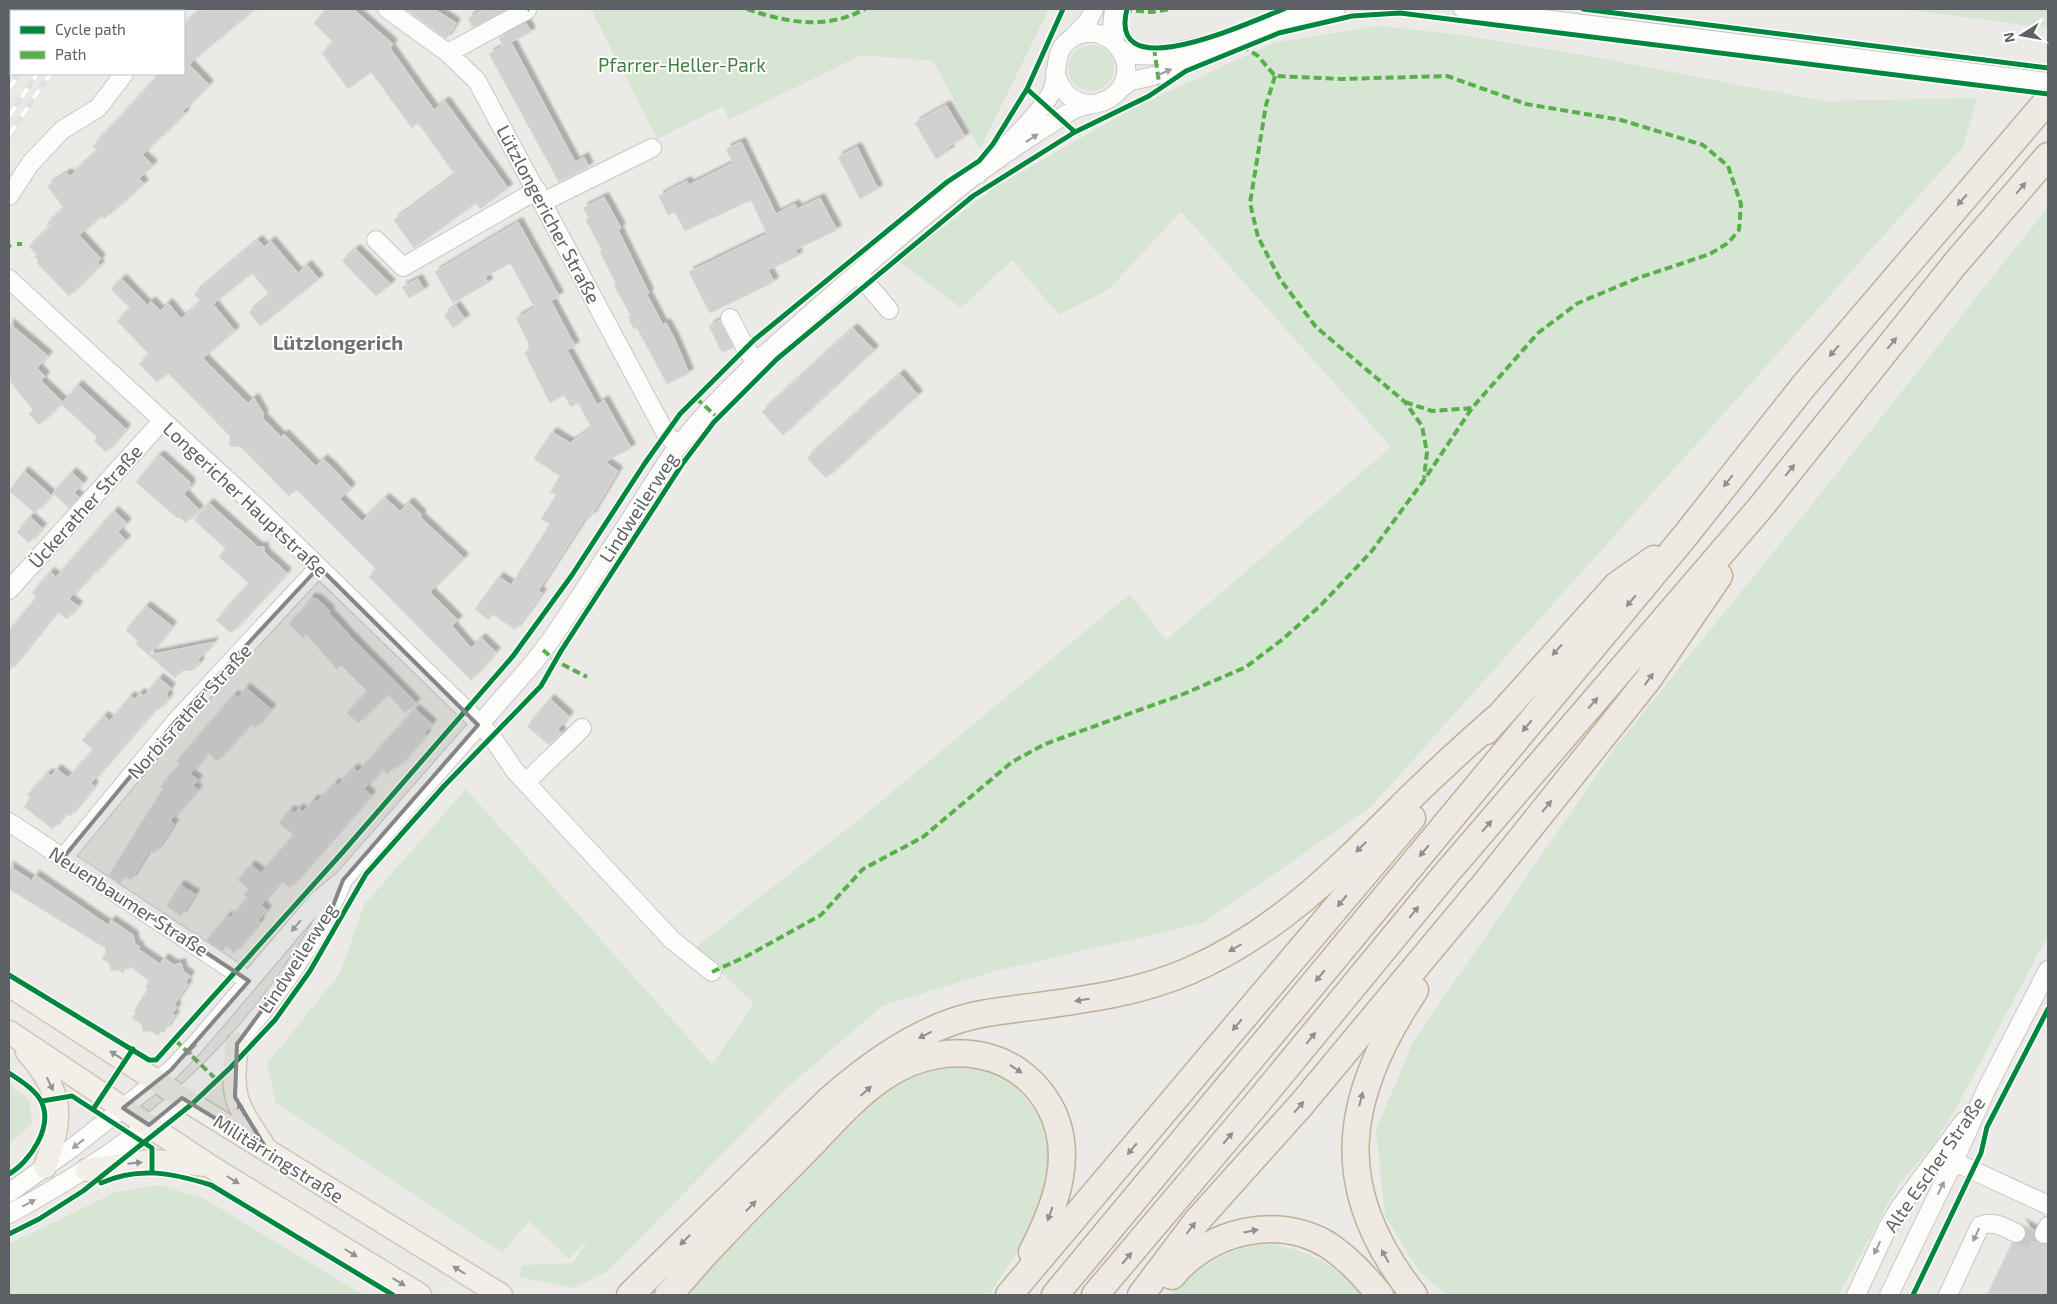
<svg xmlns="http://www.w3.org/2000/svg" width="2057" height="1304" viewBox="0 0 2057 1304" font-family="'Exo 2',sans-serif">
	<defs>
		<filter id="shadow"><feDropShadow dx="4.5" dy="-4.5" stdDeviation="1" flood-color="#0004"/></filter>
	</defs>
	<rect width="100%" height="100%" fill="#ebeae7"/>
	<!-- green -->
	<path fill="#d7e6d4" d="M591,9H1049L980,149L933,61L862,55L729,120L723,106L657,139Z
		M1902,9H2048V28Z
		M1380,26L1462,35L1584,55L1823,101L1977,98L1963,147L1371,807L1203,923L995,971L882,1006L787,1088L608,1271L574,1288L520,1277L521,1265L572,1263L590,1237L569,1259L529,1221L502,1253L276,1103L267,1064L340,973L364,905L466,789L712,1064L754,1004L696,947L861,818L1130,594L1166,640L1391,447L1181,212L1109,289L1059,315L1012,260L961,308L899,261L995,187L1137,106L1276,42Z
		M1068 68a23 23 0 1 1 46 0a23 23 0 1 1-46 0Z
		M2048,207V935L1956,1108L1932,1147L1898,1185L1839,1295H1446L1419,1271L1385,1216L1376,1130L1413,1042L1617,745L1822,492Z
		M939,1064L998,1070L1038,1104L1053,1147L1046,1197L1021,1247L989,1295H687L696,1280L816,1156L867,1108L886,1091L911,1075Z
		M9,1084L29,1100L32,1124L9,1144Z
		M160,1185L205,1199L363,1295H9V1244L116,1192Z
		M1257,1244C1300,1243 1336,1266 1365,1295H1170C1193,1268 1223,1252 1257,1244Z"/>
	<!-- building -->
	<path fill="#d2d1d0" stroke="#dad9d6" filter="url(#shadow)" d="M202,9H255L189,64L209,85L183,111L185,113L142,155L153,165L139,178L144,184L104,219L102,216L79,235L101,259L97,263L100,265L69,296L37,263L39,261L35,257L37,254L29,247L52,225H46L64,208L47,186L67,173L70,176L98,150L93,146L153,81L157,74H184V24Z
		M327,9H353L393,44L390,48L434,110L445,101L508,188L480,209L476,203L414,248L394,220L455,175L418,123L412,128L371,72L348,89L322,53L334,43L314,23Z
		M406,9H434L456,23L446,39Z
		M485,9H507L473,28L468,18Z
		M526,23L531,32L511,42L575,162L584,157L589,167L559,182L489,54L503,46L499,38Z
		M946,105L965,137L948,147L950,150L936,159L915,123Z
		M741,142L776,214L795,204L797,209L820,198L837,230L795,250L798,256L768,270L774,282L710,313L689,272L767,234L751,200L685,231L675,212L668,215L659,196L687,181L689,185L733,163L726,149Z
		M857,147L878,189L860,199L838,157Z
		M604,197L621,228L618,230L649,293L647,295L663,325L666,323L675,340L689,373L667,384L637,328L634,329L628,317L631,316L614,285L616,284L600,252L602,250L586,220L589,218L583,208Z
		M518,222L559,296L551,301L575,346L567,350L597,405L604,400L631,448L605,462L618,471L590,518L587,515L538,591L542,593L515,630L493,614L488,620L475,609L499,577L511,585L550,524L541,519L556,495L550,492L560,476L534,459L552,432L570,443L592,428L578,403L571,407L564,395L550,403L525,353L529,348L528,342L516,318L535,308L510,263L485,277L488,283L453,303L435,272Z
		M258,240L264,247L271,241L298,273L307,265L319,279L260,326L249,312L270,295L252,273L213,304L235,331L203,358L248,403L254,398L263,413V418L281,437L284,434L316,466L323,459L333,468L351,488L340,499L362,521L385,498L400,511L409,502L422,515L420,517L464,558L430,592L458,620L452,626L471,648L481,638L496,652L471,680L369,577L376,569L296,489L289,496L241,447L230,446V436L168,373L157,382L139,364L150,355L117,321L131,309L111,289L122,279L147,305L151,301L160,311L168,303L181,319L201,302L194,294Z
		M356,249L391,284L376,296L342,261Z
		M418,279L424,290L409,298L402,287Z
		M456,306L465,319L453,328L444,315Z
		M720,320L733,347L722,353L709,326Z
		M9,323L48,356L37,368L45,376L41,381L63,402L39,425L29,414L33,410L9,380Z
		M853,328L874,350L783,435L762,412Z
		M900,374L918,395L826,478L807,458Z
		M78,385L126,429L106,452L94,441L97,437L61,404Z
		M158,456H161L191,483L189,484L191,486L184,494L199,510L186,523L179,517L177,518L136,482Z
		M24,471L51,495L35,513L9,491Z
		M72,472L83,483L74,493L79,497L69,508L53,493Z
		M209,503L258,547H264V552L287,573L231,633L216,620L249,583L219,557L226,549L194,520Z
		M114,511L127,523L118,532L126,540L69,599L78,606L67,619L57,611L9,671V630L37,597L32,593L50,572L56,577Z
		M30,517L42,528L29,543L17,532Z
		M310,598L317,599L330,611L329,613L349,635L416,703L405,713L388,694L358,723L347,713L368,692L341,665L337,669L306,634L303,638L289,624L306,607Z
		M146,606L172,626L149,655L214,642L198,660L200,662L193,670L181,671L175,678L136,644L138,641L126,630Z
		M159,678L171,688L167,693L168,699L158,710L156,708L91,783L94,786L70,816L66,813L53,829L24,807L31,798L27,795L48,773L51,776L57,769L68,778L93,750L82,740L104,716L110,721L130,696L134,699L140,693L144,696Z
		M246,688L271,709L255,728L250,724L217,761L208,753L190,774L198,780L193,786L198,790L170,821L174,824L159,847L154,853L149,850L131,880L125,876L120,883L109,875L163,789L160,787L180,764L177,761L234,695L238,698Z
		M550,699L569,716L558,729L562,733L549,745L527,726Z
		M415,709L432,724L424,733L426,735L397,768L395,766L387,774L382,769L364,789L371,795L290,888L281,881L261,905L267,910L258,921L260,922L234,953L226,945L223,951L207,940L227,916L230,918L248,898L244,895L249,889L238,880L245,872L251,865L261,873L294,835L279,823L290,810L294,813L299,808L303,812L314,799L317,802L335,783L338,785L354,768L358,772Z
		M9,866L32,881L35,875L108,925L111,920L133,935L135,944L140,947L138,949L160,964L164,958L174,965L181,963L183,971L190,976L185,983L188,984L174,1005L177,1007L172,1014L175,1015L165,1030L163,1028L158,1036L151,1031L143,1032L142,1025L132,1018L136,1012L134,1011L148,989L145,987L149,981L128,965L123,973L118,970L111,971L109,963L102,959L106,952L105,948L9,889Z
		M180,885L195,894L181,916L167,906Z
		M2021,1223L2034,1230L2033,1235L2039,1243H2048V1295H1987L2012,1243L2021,1242L2026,1237L2025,1228Z"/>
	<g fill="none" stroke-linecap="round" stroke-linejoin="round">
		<!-- minor-tunnel -->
		<path stroke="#c8c8c6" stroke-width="18" stroke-dasharray="18 9" stroke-linecap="butt" d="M2016,1233L2040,1244L2044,1234"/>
		<!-- minor casing -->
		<g stroke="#c6c6c6" stroke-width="20">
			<path id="minor" d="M387,9L448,53L477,81L666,434L678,446
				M1114,9L1112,26L1115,42
				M1463,9L2048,82
				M164,11L165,9
				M1072,38L1088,21L1094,9
				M1121,50C1147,63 1180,50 1207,45
				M448,53L527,10
				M1055,72C1061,91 1071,104 1092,104
				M1120,89L1131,81L1158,75L1237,39L1304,13L1336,9
				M9,196L30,164L62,130L98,108L124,74
				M543,202L652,148
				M376,240L403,267L537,190
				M858,273L889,310
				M9,279L261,511L467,711L492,737L515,771L672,940L712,972
				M730,318L746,349L756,361
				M9,590L162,421
				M526,783C544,763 564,747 582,728
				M9,822L249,981
				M63,858L176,721L319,567
				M1944,1157L2048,1205
				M9,1193L72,1148L171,1070L195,1045L318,900L343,880L535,661L553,637C582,594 610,550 639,506C652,486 665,463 680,444C724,388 777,343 830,297C877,256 924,215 974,176C1004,154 1040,130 1073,110C1085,103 1101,106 1113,96C1147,69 1109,16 1072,38C1051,51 1060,72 1052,91C1043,112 995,156 977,175
				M9,1214C122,1153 212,1085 287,979C309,947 329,916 343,880
				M2044,1234L2048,1226
				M1856,1295L1887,1229L1900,1207L1964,1121
				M1889,1295L1954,1161L1987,1088L2048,970
				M1948,1295L1980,1226C1993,1220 2004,1227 2016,1233"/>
		</g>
		<!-- major casing -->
		<g stroke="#d1c7b7" stroke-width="25">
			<path id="major" d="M9,985L192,1104L501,1295
				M9,1032L208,1165L420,1295
				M237,1044C231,1096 234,1101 262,1143
				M27,1052C64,1093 63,1117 45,1167
				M87,1170L152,1161L208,1165"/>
		</g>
		<!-- highway casing -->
		<g stroke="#bfb098" stroke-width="29">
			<path id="highway" d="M1486,731L1617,585L1654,559
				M1172,1276C1208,1231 1277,1214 1328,1245C1349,1259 1364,1276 1380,1295
				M630,1295L828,1101C864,1069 906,1038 952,1022C979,1012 1009,1010 1038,1006C1089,999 1141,992 1189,971C1278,933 1343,865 1410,798C1439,770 1468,743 1498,717
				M668,1295C686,1277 701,1257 719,1239C748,1208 779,1178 809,1147C834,1121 859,1092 890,1073C944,1040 1016,1047 1049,1105C1076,1153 1056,1206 1032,1252
				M1009,1295L1412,818
				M1055,1295L1685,536L1802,388L2048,100
				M1095,1295L1258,1102L1444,876L1760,508L1955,264L2048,156
				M1141,1295L1196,1222L1301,1105L1484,885L1647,681L1719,576
				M1414,1295C1329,1188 1343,1099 1415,990"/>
		</g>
		<!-- minor -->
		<use href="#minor" stroke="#fcfcfb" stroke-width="18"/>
		<!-- major -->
		<use href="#major" stroke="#f2efe9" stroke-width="22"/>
		<!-- highway -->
		<use href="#highway" stroke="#eee9e2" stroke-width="26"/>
		<!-- rail casing -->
		<g stroke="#e2e2e2" stroke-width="5.5">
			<path id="rail" d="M23,11L25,9
				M44,11L46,9
				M63,11L65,9
				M80,11L82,9
				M93,11L95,9
				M9,29L11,26
				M9,56L11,53
				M9,89L19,74
				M9,116L37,74
				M9,135L50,74"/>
		</g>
		<!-- rail -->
		<use href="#rail" stroke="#fff" stroke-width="4" stroke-dasharray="11" stroke-linecap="butt"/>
		<!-- quiet -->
		<path stroke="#58b04a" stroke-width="4" stroke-dasharray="8 4" stroke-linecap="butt" d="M747,9C788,23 826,30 865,9
			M527,10L528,9
			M1124,10L1152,12L1171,9
			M1154,48L1160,89
			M1275,76L1266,105L1250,203L1258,237L1280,279L1316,327L1405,402L1422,426L1427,452L1424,478
			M17,244H22
			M9,246L11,245
			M696,398L718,418
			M1405,402L1432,411L1472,408
			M543,650L556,661L587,677
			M712,972L747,956L821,915L863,869L923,837L1012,762L1045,744L1181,695L1246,667L1283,639L1321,605L1371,552L1424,480L1472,408L1538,333L1578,303L1638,278L1710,254L1728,243L1739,230L1741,204L1728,166L1703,145L1621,120L1526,104L1447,76L1342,79L1275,76L1258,56L1246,48
			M175,1040L217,1080"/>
		<!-- cycleway casing -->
		<g stroke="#fff" stroke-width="8">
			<path id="cycleway" d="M1127,9C1106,91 1254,20 1284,9
				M1583,9L2048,68
				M1027,89L1075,132
				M9,975L149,1060H156L341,854L513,656L572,575L645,463L680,414L754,340L947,182L979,161L993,144L1027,89L1063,9
				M9,1073C19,1080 35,1089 41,1101C54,1126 30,1162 9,1174
				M42,1101L72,1096L152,1148V1171
				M94,1108L133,1049
				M101,1183C139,1166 172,1173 211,1185L393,1295
				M9,1234L39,1219L83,1191L192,1104L230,1068L275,1020L310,971L366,874L444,786L541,686L561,651L683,463L714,422L777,359L973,196L1075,132L1149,96L1186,71L1279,33L1352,16L1400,13L2048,94
				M1913,1295L1981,1153L1987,1127L2048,1009"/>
		</g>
		<!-- cycleway -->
		<use href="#cycleway" stroke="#00873e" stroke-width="5"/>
	</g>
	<!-- one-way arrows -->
	<defs><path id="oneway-solid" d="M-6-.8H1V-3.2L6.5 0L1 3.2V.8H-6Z" transform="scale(1.25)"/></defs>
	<g fill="#9d9ea0">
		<use href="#oneway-solid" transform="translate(1165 72) rotate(-24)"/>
		<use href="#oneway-solid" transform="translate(1032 138) rotate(-34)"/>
		<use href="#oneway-solid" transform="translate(296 926) rotate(130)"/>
		<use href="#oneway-solid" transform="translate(191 1050) rotate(134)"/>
		<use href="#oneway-solid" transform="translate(78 1144) rotate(142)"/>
		<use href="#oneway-solid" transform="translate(1941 1188) rotate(-64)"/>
		<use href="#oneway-solid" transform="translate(29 1203) rotate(-28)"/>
		<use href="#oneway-solid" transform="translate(1976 1235) rotate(115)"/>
		<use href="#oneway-solid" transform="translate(1877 1248) rotate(116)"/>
	</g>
	<g fill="#909090">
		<use href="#oneway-solid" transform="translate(2021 188) rotate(-49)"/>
		<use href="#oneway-solid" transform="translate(1962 200) rotate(131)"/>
		<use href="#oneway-solid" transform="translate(1892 343) rotate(-51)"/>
		<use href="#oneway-solid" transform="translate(1834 351) rotate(131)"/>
		<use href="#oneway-solid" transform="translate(1790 470) rotate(-51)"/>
		<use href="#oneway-solid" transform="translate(1728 481) rotate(128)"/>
		<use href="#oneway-solid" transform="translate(1631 601) rotate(130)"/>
		<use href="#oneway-solid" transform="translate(1557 650) rotate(132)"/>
		<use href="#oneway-solid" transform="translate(1649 679) rotate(-54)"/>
		<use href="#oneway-solid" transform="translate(1593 703) rotate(-49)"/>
		<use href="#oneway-solid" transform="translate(1527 726) rotate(130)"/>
		<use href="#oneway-solid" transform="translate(1547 806) rotate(-51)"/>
		<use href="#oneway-solid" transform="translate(1487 826) rotate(-49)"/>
		<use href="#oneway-solid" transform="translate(1361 847) rotate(135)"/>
		<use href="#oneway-solid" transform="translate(1424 851) rotate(130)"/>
		<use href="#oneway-solid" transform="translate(1342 901) rotate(130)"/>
		<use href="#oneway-solid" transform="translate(1414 912) rotate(-51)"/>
		<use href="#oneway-solid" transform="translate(1235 948) rotate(150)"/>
		<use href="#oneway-solid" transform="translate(1320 976) rotate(130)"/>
		<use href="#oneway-solid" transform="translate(1082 1000) rotate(171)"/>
		<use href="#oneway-solid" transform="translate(1237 1025) rotate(130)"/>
		<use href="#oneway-solid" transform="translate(925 1035) rotate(153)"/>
		<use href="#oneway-solid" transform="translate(1311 1038) rotate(-51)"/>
		<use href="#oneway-solid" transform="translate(1016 1069) rotate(34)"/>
		<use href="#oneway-solid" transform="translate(866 1091) rotate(-42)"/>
		<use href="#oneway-solid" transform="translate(1361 1099) rotate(-76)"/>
		<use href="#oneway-solid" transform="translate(1299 1107) rotate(-49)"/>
		<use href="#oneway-solid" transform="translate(1228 1138) rotate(-50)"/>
		<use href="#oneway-solid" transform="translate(1132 1149) rotate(130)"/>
		<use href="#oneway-solid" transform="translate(751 1206) rotate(-46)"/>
		<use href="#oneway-solid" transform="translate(1050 1214) rotate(110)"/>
		<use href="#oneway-solid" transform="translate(1191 1228) rotate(-53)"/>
		<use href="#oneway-solid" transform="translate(1251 1231) rotate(-12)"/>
		<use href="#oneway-solid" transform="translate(685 1240) rotate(135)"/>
		<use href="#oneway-solid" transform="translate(1385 1256) rotate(-119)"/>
		<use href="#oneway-solid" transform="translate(1127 1258) rotate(-50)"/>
	</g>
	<g fill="#919293">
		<use href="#oneway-solid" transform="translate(116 1055) rotate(-147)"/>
		<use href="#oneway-solid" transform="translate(50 1084) rotate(64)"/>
		<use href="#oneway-solid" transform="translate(241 1109) rotate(-116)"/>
		<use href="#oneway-solid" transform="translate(135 1163) rotate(-6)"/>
		<use href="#oneway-solid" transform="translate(233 1180) rotate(32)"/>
		<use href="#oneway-solid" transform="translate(351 1253) rotate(32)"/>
		<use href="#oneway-solid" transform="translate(459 1270) rotate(-148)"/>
		<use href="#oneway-solid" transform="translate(399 1282) rotate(31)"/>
	</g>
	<!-- marked area -->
	<path fill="#858689" fill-opacity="0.2" stroke="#858689" stroke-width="4" stroke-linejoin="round" d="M319,567L478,725L343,880L331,911L305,952L237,1044L235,1097L267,1150L182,1098L149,1125L123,1108L171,1070L249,981L63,858L176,721Z"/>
	<g text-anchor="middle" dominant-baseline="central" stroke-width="4" stroke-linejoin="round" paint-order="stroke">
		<!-- park labels -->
		<g font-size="19" fill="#40813e" stroke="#fff">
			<text x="682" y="64">Pfarrer-Heller-Park</text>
		</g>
		<!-- street labels -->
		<g font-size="19" fill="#5d6064" stroke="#fff">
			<text transform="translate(549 214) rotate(62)">Lützlongericher Straße</text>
			<text transform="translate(246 499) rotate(43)">Longericher Hauptstraße</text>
			<text transform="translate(85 506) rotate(-48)">Ückerather Straße</text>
			<text transform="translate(638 507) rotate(-57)">Lindweilerweg</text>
			<text transform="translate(189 711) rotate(-48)">Norbisrather Straße</text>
			<text transform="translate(129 901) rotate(33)">Neuenbaumer Straße</text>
			<text transform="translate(297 958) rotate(-57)">Lindweilerweg</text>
			<text transform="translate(279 1158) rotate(32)">Militärringstraße</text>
			<text transform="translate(1934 1164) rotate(-55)">Alte Escher Straße</text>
		</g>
		<!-- neighbourhood labels -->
		<g font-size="20" font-weight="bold" fill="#6e7275" stroke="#fff">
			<text x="338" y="342">Lützlongerich</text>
		</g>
	</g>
	<!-- border -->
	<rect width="2057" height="1304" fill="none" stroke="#5d6064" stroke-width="20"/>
	<!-- legend -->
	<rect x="10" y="10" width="175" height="65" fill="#ffffff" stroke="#bebfc1"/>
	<rect x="20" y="26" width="25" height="8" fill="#00873e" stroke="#bebfc1"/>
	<text x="55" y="35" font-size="15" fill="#5d6064">Cycle path</text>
	<rect x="20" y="51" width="25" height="8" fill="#58b04a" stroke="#bebfc1"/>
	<text x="55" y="60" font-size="15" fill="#5d6064">Path</text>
	<!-- north arrow -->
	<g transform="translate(2022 35) rotate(259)" stroke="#ffffff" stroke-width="4" paint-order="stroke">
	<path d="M0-4L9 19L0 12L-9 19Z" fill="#5d6064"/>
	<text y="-8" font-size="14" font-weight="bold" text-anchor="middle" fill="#5d6064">N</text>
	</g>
</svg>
